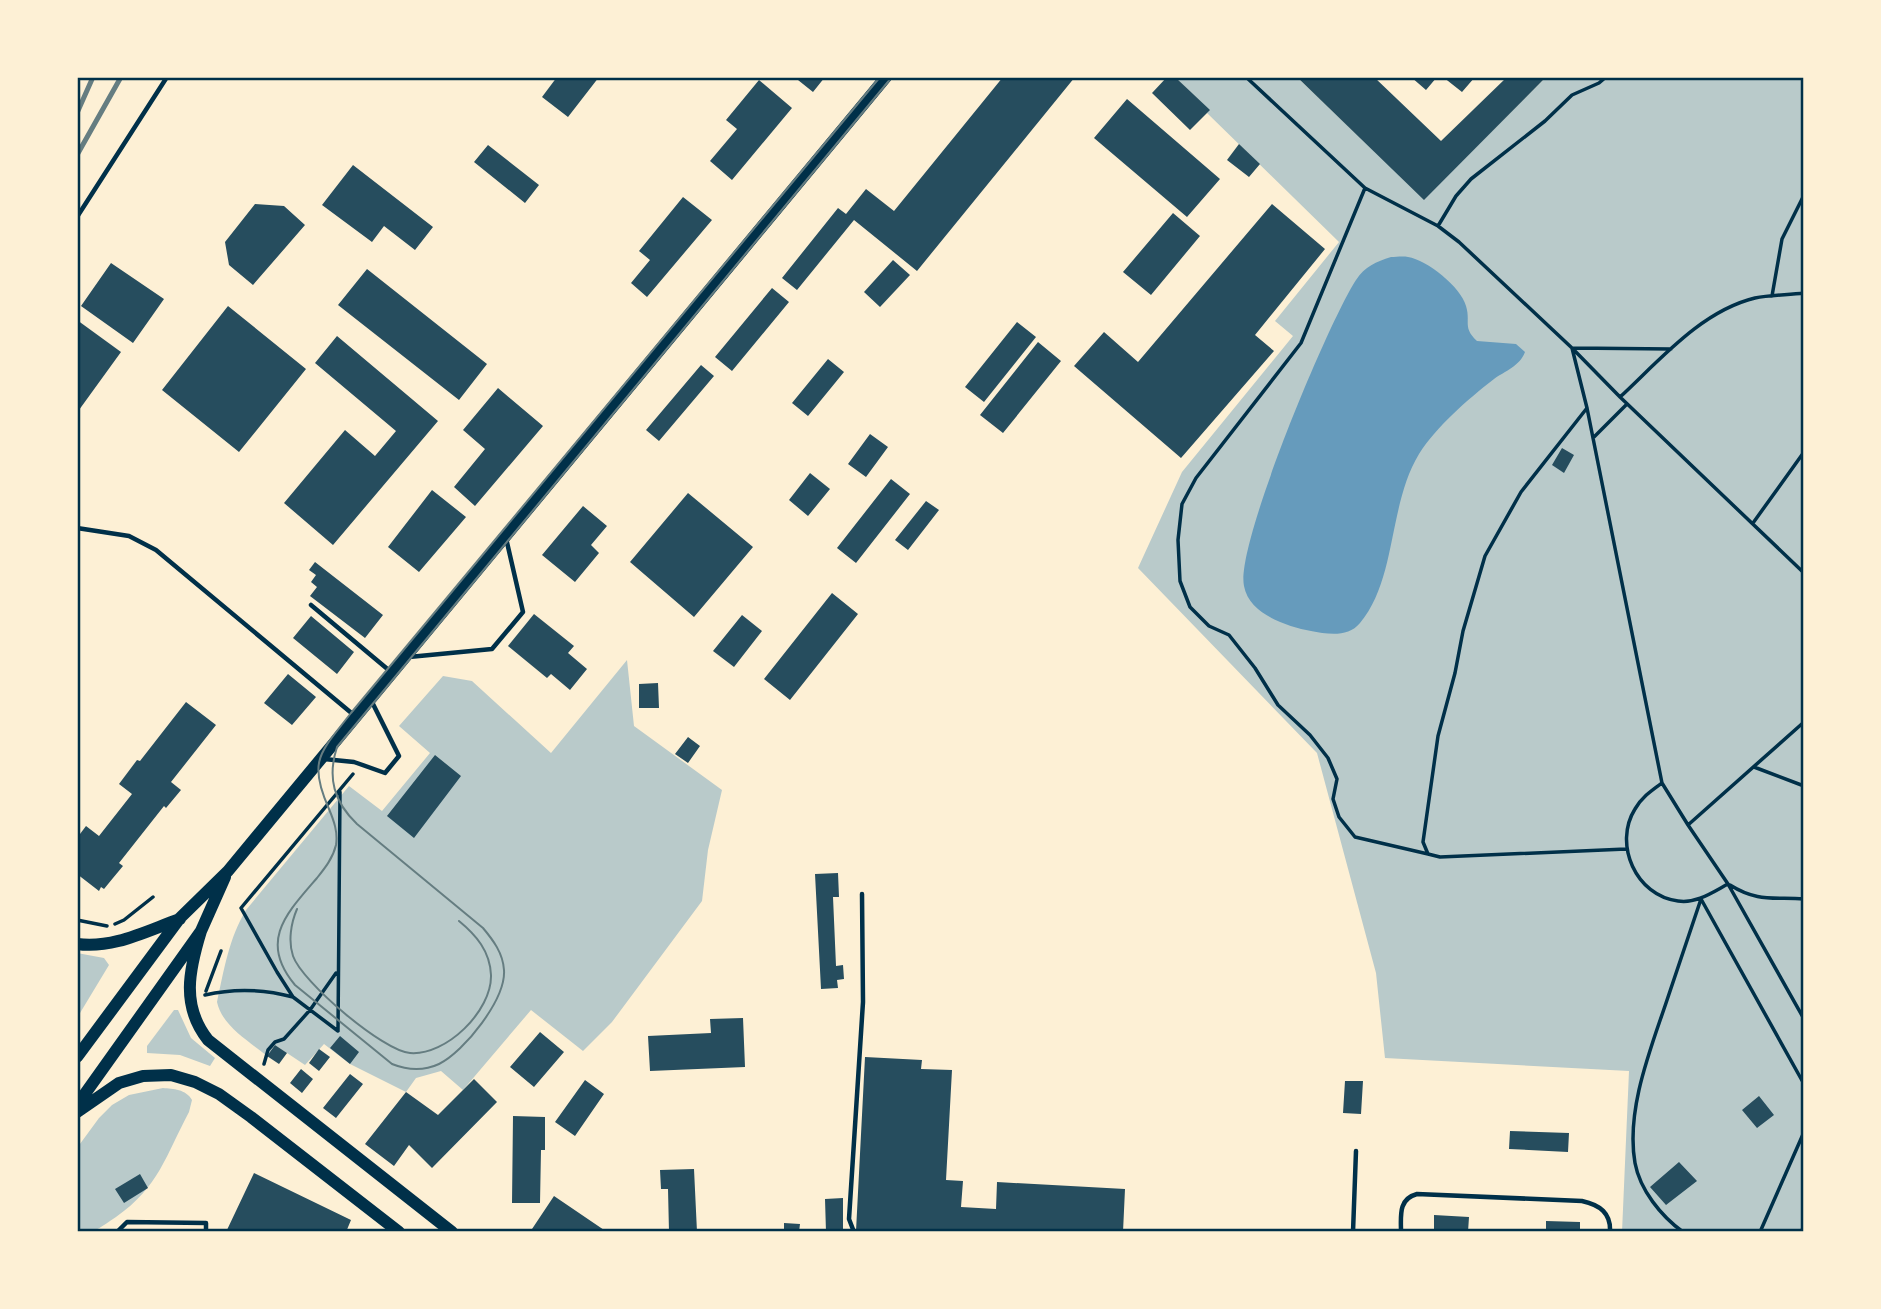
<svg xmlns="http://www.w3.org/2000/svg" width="1881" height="1309" viewBox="0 0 1881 1309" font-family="'Times New Roman',serif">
	<rect width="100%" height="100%" fill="#fdf0d5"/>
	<!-- green -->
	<path fill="#b9caca" d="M1175,77H1297L1424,199L1546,77L1554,80L1557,77H1804V1232H1622L1629,1071L1385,1058L1376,973L1317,753L1138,568L1182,472L1293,336L1275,321L1339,242L1207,113L1209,110Z
		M627,660L634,726L722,790L708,850L702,901L612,1022L583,1051L531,1010L463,1090L441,1071L416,1078L406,1092L350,1064L324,1044L305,1065L275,1045L267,1056C249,1041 222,1026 217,1002C224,970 229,938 246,910L349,786L382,811L430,753L399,726L443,676L472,681L551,753Z
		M77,953L104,958L109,965L77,1018Z
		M174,1010H178L191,1038L215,1058L210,1066L180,1055L147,1053V1046Z
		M163,1088C173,1089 186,1089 192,1100L189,1112C166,1155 159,1187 116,1217C99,1228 98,1232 77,1232V1148L99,1118L112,1105L129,1095Z"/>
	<!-- water -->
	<path fill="#669bbc" d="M1391,257C1396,257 1403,256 1408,257C1427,260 1461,287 1466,306C1471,322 1462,327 1477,341L1516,344L1525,352C1520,366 1505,371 1494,379C1467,400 1437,426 1419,454C1388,505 1397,579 1360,623C1348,638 1327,634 1311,631C1286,626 1249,614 1244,586C1235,545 1329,321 1356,280C1365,266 1376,262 1391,257Z"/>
	<!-- building -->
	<path fill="#264d5e" d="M557,77H599L568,117L542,97Z
		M801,77H825L813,92L798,80Z
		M1003,77H1075L917,271L854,220L797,290L782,278L838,208L846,214L866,189L894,211Z
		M1167,77H1175L1210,110L1190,130L1152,93Z
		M1297,77H1374L1441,141L1507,77H1540L1543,80L1424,200Z
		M1411,77H1437L1426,90Z
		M1443,77H1475L1462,92Z
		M759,80L792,108L732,180L710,161L737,129L726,120Z
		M1127,99L1220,179L1187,217L1094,138Z
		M1239,144L1260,164L1249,177L1227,160Z
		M488,145L539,185L525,203L474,162Z
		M353,165L433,227L415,250L384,226L372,242L322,205Z
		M683,197L712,220L647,297L631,283L650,260L639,251Z
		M255,204L284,206L305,225L253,285L229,265L225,242Z
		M1272,204L1325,249L1255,335L1274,351L1181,458L1074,366L1104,332L1138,362Z
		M1173,213L1200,236L1151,295L1123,272Z
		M893,260L910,275L880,307L864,292Z
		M111,263L164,299L133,343L81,306Z
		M367,269L487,364L459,400L338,305Z
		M772,288L789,302L732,371L715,357Z
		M228,306L306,369L239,452L162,390Z
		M77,320L121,352L79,410L77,409Z
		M1017,322L1036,337L984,402L965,387Z
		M337,336L438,421L333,545L284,503L345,430L375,456L396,431L315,363Z
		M1038,342L1061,361L1003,433L980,415Z
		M828,359L844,372L808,416L792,403Z
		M701,365L714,376L659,441L646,430Z
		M498,388L543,426L475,506L454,487L485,449L463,430Z
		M870,434L888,447L866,477L848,464Z
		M1562,448L1574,455L1564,473L1552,465Z
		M810,473L830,489L808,516L789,500Z
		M891,479L910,494L856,563L837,548Z
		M432,490L466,517L419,572L388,547Z
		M688,493L753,547L694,617L630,562Z
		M926,501L939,510L908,550L895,540Z
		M583,506L607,526L591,545L599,553L575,582L542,555Z
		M315,562L383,615L365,638L310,596L317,587L311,582L316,575L309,570Z
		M832,593L858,614L790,700L764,679Z
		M534,614L574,646L568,653L587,669L570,690L551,674L547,678L508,646Z
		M742,615L762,631L734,667L713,651Z
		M311,616L354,652L337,674L293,638Z
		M288,674L316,697L292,725L264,703Z
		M658,683L659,708H639V684Z
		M186,702L216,725L171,782L181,790L166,808L164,806L119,863L123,866L113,878L104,889L101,887L99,891L77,874V834H80L86,826L99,836L132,794L119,784L137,760L140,761Z
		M688,737L700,746L688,763L675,754Z
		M435,755L461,776L414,838L387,816Z
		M838,873L839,897H833L836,966L843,965L844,979L837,980L838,988L821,989L815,874Z
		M743,1018L745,1067L650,1071L648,1036L711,1033L710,1019Z
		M540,1032L564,1052L534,1087L510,1067Z
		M340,1036L359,1052L350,1064L330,1048Z
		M275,1045L287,1053L279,1064L267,1056Z
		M319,1049L330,1057L319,1071L309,1063Z
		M865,1057L922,1060L921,1069L952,1070L946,1180L963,1181L961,1207L996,1209L997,1182L1125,1189L1123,1232L856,1231Z
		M301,1069L313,1079L302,1093L290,1083Z
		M350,1074L363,1084L336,1118L323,1108Z
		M474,1079L497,1102L432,1168L409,1145L394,1166L365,1144L406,1092L438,1115Z
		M585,1080L604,1094L575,1136L555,1122Z
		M1345,1081H1363L1361,1114L1343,1113Z
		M1759,1096L1774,1115L1757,1128L1742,1110Z
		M513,1116L545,1117V1150H541L540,1203H512Z
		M1510,1131L1569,1133L1568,1152L1509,1149Z
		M1679,1162L1697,1181L1666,1205L1650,1187Z
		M694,1169L697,1232H669L668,1189H661L660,1170Z
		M254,1173L351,1220L346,1232H226Z
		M140,1174L148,1188L124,1203L115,1189Z
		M554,1196L607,1232H537L532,1229Z
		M843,1198V1232H826L825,1199Z
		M1434,1215L1469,1217L1468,1232H1434Z
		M1546,1221L1580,1222V1232H1546Z
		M784,1223L800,1224L799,1232H784Z"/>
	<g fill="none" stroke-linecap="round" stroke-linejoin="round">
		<!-- path -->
		<path stroke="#003049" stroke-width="3.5" d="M1246,77L1365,188L1438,226L1459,242L1572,348L1620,397L1804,573
			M1365,188L1301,343L1196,478L1182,504L1178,540L1180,581L1190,607L1209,626L1229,635L1255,668L1278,705L1310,735L1328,758L1337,779L1333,799L1339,817L1355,837L1428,854
			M1438,226L1456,196L1471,179L1545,121L1572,95L1599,83L1606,77
			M1772,296L1782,239L1804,195
			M1671,349L1572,348L1587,408L1662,783L1688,825L1728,884L1804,1019
			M1620,397C1659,361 1701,311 1755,298C1771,295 1788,295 1804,293
			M1587,408L1521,492L1485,556L1463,631L1455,673L1438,736L1423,842L1428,854L1440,857L1626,849
			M1593,438L1627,404
			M1753,523L1804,452
			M1754,767L1804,786
			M1662,783C1651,791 1642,797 1635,809C1613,844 1636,896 1678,901C1696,904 1713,892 1728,884
			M1688,825L1804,722
			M1730,885C1757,902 1773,897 1804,899
			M1701,899L1804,1084
			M77,920L107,926
			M115,924L124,920L153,897
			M206,991L221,951
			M205,995C235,988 263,989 293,997
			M338,1031L293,997L277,972L241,908L353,774
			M338,1031L340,792
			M264,1064L268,1050L275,1042L284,1039L310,1010L336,973
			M1683,1232C1661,1216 1640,1190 1635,1163C1626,1112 1649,1053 1665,1006C1677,970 1689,935 1701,899
			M1760,1232L1804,1132
			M1798,1232L1804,1229"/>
		<!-- service -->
		<path stroke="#003049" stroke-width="4.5" d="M77,217L167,77
			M77,528L129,536L156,550L355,716
			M311,605L391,672
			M409,657L492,649L523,612L506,538
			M324,759L354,762L385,773L399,756L372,702
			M117,1232L127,1222L206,1223V1232
			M854,1232L849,1219L863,1002L862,894
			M1353,1232L1356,1151
			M1401,1232C1401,1216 1398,1199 1417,1194L1582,1201C1600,1205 1611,1213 1610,1232"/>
		<!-- primary -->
		<path stroke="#003049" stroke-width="12" d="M201,931C189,970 181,1006 208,1040L452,1232
			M77,944C113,949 146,931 180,919
			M77,1057L180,918L228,871L886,77
			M77,1105L201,931L225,877
			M77,1112L119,1083L143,1076L171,1075L195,1082L219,1094L251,1117L399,1232"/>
		<!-- tram -->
		<path stroke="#657d81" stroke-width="2" d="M880,77L351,713C321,752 307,760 329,809C334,821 338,832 336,845C333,858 325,868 317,878C287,913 258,941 295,985L392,1064C407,1070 424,1071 439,1064C464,1052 506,999 504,970C503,953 493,940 483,928L357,824C334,802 327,778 337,747L892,77
			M297,909C291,923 288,941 293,956C302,982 383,1051 410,1053C446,1056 492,1011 491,975C490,951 476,935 459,921"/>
		<!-- rail -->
		<path stroke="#657d81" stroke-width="5" d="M77,113L93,77
			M77,155L121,77"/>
	</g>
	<!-- border -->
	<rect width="1881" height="1309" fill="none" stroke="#fdf0d5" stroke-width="158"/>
	<rect x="79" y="79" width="1723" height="1151" fill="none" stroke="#003049" stroke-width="2.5"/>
</svg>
